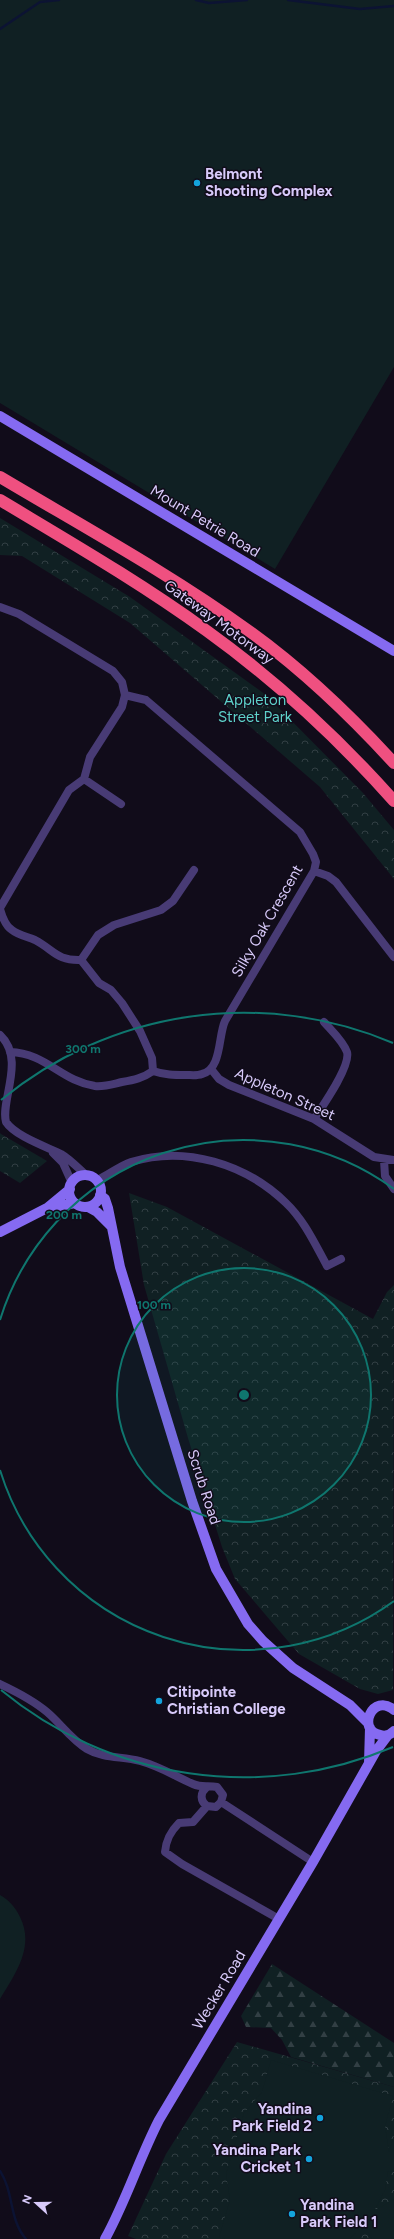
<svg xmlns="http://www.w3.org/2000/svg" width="394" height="2239" viewBox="0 0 394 2239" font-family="Figtree,sans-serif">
	<defs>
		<pattern id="forest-firs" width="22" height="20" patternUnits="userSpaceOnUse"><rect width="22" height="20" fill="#102023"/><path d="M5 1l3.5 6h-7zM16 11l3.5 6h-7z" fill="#323f44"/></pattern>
		<pattern id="park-crowns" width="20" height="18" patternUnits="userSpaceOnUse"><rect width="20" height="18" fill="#102023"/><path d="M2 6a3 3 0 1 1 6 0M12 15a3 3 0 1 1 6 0" fill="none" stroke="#323f44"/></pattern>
	</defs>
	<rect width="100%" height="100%" fill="#110c1a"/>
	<!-- forest -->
	<path fill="url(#forest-firs)" d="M272,1964L394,2043V2087L291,2057L282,2040L271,2028L246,2027L241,2016Z"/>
	<!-- park -->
	<path fill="url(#park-crowns)" d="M0,518L130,597L266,695L363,793L394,830V879L320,787L130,623L22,556L0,555Z
		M0,1133L1,1134L47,1161L20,1183L0,1171Z
		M129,1193L167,1207L373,1319L387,1292L394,1285L393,1690L378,1694L360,1689L299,1654L235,1579L222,1547L188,1438L144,1285Z
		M237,2042L394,2087V2239H136L128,2236L166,2154Z"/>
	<!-- garden -->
	<path fill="#102023" d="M0,0H394V367L275,569L0,403Z
		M0,1895C9,1900 16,1908 20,1917C35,1947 15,1974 0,1999Z
		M271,2060L393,2096L385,2126L389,2152L394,2135V2172L388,2171L385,2190L374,2211L394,2199V2239H372L363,2224L350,2239H225L219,2237L230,2200L226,2174L244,2113L262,2092Z"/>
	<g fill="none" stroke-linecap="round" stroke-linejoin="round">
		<!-- stream -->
		<path stroke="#0c1333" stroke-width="2.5" d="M196,0L209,3L247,0
			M288,0L360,9L394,6
			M0,29L40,2L59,0
			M0,2171C14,2192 9,2220 26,2239"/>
		<!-- street -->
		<path stroke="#483b75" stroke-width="8" d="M0,607L19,614L113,671L122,682L125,695L146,700L300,832L313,854L316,862L314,871L225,1021C218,1036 222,1069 202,1074C197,1076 191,1075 186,1075C174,1075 165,1075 153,1071C143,1078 134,1080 122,1082C113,1084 104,1087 95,1086C61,1081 46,1053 10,1052
			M84,779L121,804
			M314,871L328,876L336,882L394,957
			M0,908L69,790L84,779L90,757L122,707L125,695
			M0,909C2,916 5,926 12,930C18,935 28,937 35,940C54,950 57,961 81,960L99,983L111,990L122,1003L140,1031L152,1058L153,1071
			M81,960L98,935L114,925L161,910L173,901L194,870
			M0,1035C26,1059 0,1101 6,1122C15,1136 47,1147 61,1154C71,1160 79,1169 87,1176
			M211,1069L219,1079L229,1085L314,1119L374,1157L394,1160
			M314,1119C322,1107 351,1066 347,1052C343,1041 332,1031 324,1022
			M53,1153L63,1163L72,1183
			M384,1160L385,1176L394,1189
			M97,1180C109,1175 119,1166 131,1162C185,1145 246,1164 286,1203C304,1220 315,1244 327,1266L341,1259
			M0,1684C17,1692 33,1700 47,1712C61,1724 71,1739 87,1749C104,1759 122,1756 140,1761C159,1766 175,1776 193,1784C202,1788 208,1785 217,1787L223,1795L221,1802L216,1807L207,1806C200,1801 200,1793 206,1788
			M221,1802L313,1862
			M207,1806L193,1822L179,1823C170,1832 166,1840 165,1852L182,1864L279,1919"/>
		<!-- secondary -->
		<path stroke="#856af1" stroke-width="10" d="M0,416L394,651
			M69 1191a16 16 0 1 1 32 0a16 16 0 1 1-32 0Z
			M100,1195L105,1199L108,1208L120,1267L192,1501L216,1569L248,1624L263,1641L293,1668L350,1705L368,1723
			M88,1207L97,1212L111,1226
			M48,1208L75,1203
			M0,1232L47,1208L70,1189
			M394,1710C373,1692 356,1730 380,1735C385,1737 390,1735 394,1731
			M369,1763L370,1728
			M105,2239C126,2201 139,2159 159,2120L313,1862L376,1751L388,1735"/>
		<!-- highway -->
		<path stroke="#ef5080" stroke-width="12" d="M0,477C84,527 170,574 249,631C302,669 350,715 394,763
			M0,500C70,542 141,583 207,631C275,680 338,738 394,801"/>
	</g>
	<!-- distance rings -->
	<circle cx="244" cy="1395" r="127" fill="#0f766e" fill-opacity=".12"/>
	<g fill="none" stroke="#0f766e" stroke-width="2">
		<circle cx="244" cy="1395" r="127"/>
		<path d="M394 1601A255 255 0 0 1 0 1470M0 1320A255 255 0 0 1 394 1189"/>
		<path d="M393 1747A382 382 0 0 1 1 1690M1 1100A382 382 0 0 1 393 1043"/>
	</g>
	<!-- markers -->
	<g fill="#14a4dc" stroke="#110c1a" stroke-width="1.5">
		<circle cx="197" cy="183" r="4"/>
		<circle cx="159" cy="1701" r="4"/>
		<circle cx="320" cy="2118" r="4"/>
		<circle cx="309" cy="2159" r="4"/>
		<circle cx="292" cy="2214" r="4"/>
	</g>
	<g text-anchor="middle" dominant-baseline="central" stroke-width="3" stroke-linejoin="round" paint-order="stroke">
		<!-- poi labels -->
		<g font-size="15" font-weight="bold" fill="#d8cafa" stroke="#110c1a" text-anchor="start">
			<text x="205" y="174">Belmont<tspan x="205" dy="17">Shooting Complex</tspan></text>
			<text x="167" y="1692">Citipointe<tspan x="167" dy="17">Christian College</tspan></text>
			<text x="312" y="2109" text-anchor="end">Yandina<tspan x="312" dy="17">Park Field 2</tspan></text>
			<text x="301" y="2150" text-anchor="end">Yandina Park<tspan x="301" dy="17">Cricket 1</tspan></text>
			<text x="300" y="2205">Yandina<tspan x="300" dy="17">Park Field 1</tspan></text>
		</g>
		<!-- street labels -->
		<g font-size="15" fill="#d8cafa" stroke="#110c1a">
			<text transform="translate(205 521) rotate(31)">Mount Petrie Road</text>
			<text transform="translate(219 622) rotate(36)">Gateway Motorway</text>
			<text transform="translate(267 921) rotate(-60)">Silky Oak Crescent</text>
			<text transform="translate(285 1094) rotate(24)">Appleton Street</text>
			<text transform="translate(204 1487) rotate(72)">Scrub Road</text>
			<text transform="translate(219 1990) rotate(-59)">Wecker Road</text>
		</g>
		<!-- park labels -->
		<g font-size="15" fill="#5ed2ca" stroke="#110c1a">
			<text x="255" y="700">Appleton<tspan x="255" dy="17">Street Park</tspan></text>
		</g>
	</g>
	<circle cx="244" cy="1395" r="6" fill="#0f766e" stroke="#110c1a" stroke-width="2"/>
	<g font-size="12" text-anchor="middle" font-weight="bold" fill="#0f766e" stroke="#110c1a" stroke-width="3" stroke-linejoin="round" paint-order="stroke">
		<text x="83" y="1053">300 m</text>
		<text x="64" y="1219">200 m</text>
		<text x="154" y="1309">100 m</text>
	</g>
	<!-- north arrow -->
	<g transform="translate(36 2203) rotate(291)" stroke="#110c1a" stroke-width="3" paint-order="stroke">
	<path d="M0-3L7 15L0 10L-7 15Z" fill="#d8cafa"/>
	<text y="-6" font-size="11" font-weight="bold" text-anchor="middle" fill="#d8cafa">N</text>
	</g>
</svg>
